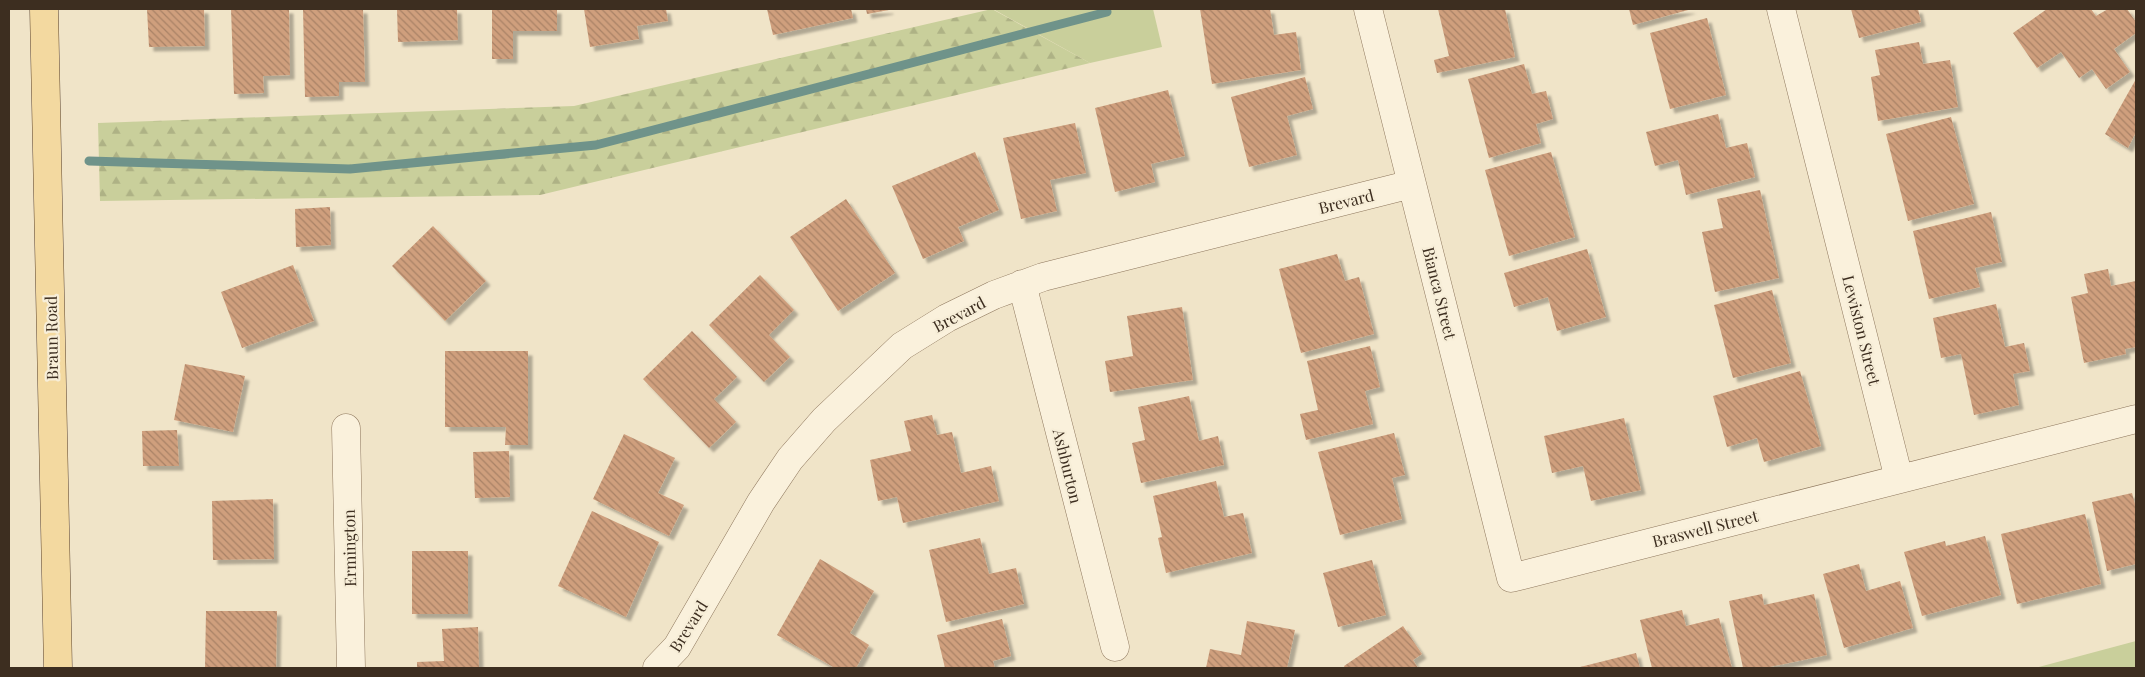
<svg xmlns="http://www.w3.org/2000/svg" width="2145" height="677" viewBox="0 0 2145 677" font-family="'Playfair Display',serif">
	<defs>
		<pattern id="forest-firs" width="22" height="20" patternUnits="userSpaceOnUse" patternTransform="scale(1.25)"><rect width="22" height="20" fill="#c9cf9b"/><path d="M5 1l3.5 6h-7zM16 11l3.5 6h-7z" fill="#aeb285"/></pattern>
		<pattern id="building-back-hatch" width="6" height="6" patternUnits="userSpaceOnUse" patternTransform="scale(1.25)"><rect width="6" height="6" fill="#cf9f7d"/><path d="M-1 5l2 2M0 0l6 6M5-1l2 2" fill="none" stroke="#a98266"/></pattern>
		<filter id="shadow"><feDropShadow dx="4.5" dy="4.5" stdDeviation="1" flood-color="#0004"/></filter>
	</defs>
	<rect width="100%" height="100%" fill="#f0e4c8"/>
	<!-- grass -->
	<path fill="#c9cf9b" d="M993,9H1153L1162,47L1090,63Z
		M2136,641V668H2035Z"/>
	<!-- forest -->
	<path fill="url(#forest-firs)" d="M992,9L1090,63L540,195L100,201L98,123L574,106Z"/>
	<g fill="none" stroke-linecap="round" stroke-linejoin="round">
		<!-- stream -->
		<path stroke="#6f938a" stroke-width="9" d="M89,161L350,169L596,145L1107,12L1106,9"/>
	</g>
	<!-- building -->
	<path fill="url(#building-back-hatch)" filter="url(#shadow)" d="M147,9H204L205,46L149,47Z
		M231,9H289L290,75L263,76L264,93L234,94Z
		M303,9H363L365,82H339V96L305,97Z
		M397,9H457L458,40L398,42Z
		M492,9H557V31H513V59H492Z
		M584,9H666L668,21L637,26L639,39L590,47Z
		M767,9H851L853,18L773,35Z
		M866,9H889V10L867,14Z
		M1200,9H1270L1274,35L1296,32L1301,70L1212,84Z
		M1438,9H1505L1515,57L1437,73L1434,60L1449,56Z
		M1629,9H1692L1633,25Z
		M1851,9H1918L1921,22L1859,38Z
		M2047,9H2091L2096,16L2108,9H2127L2136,22V33L2114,49L2130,72L2106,89L2092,69L2079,78L2061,52L2037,68L2013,33Z
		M1707,18L1726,95L1670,109L1650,33Z
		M1919,42L1923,64L1950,60L1958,107L1878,121L1871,77L1880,75L1875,50Z
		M1524,64L1532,94L1546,91L1553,119L1536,124L1541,143L1489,158L1468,79Z
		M1305,77L1313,109L1287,116L1297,155L1249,167L1231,97Z
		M2136,79V132L2128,148L2105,134Z
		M1168,90L1185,156L1151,164L1155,182L1115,192L1095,108Z
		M1718,114L1726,148L1747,143L1755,177L1686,195L1678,160L1655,166L1646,132Z
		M1951,117L1974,204L1908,221L1886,134Z
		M1075,123L1086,173L1050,180L1057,211L1021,219L1003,138Z
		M975,152L999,210L958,227L964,241L923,259L892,186Z
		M1551,152L1575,237L1509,256L1485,170Z
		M1760,190L1779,278L1715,292L1702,232L1723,228L1717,199Z
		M846,199L895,273L838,311L790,237Z
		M330,207L331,245L296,247L295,209Z
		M1991,212L2002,262L1975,268L1980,287L1929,299L1913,231Z
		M433,226L486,281L445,321L392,266Z
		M1587,249L1606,317L1557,331L1548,297L1514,307L1504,273Z
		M1337,254L1345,281L1359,277L1374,334L1301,353L1279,269Z
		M293,265L314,321L242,348L221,292Z
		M2108,269L2111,286L2136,281V347L2125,349L2126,354L2084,363L2071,297L2088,293L2084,274Z
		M760,275L794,310L769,335L790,357L764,382L709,325Z
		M1772,290L1791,363L1733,378L1714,305Z
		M1996,304L2005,347L2024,343L2030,371L2013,374L2019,405L1974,415L1961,354L1941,358L1933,318Z
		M1182,307L1193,380L1110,392L1105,361L1133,356L1127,316Z
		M692,331L737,377L714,399L736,422L709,448L643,379Z
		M1370,346L1380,387L1365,391L1373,424L1306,440L1300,414L1318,410L1307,361Z
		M445,351H528V445H505L506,427H445Z
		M185,364L245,376L233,432L174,420Z
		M1800,371L1821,446L1764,462L1757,438L1727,447L1713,396Z
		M1189,396L1199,441L1218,436L1224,465L1141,483L1132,443L1145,440L1138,407Z
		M932,415L937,435L952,432L961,473L991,466L999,501L903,523L897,497L878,501L870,460L911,451L904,421Z
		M1624,418L1641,490L1591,501L1583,466L1552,473L1544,436Z
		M177,430L179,466H143L142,431Z
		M1394,433L1405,475L1392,478L1402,519L1340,535L1318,452Z
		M624,434L675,458L658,493L684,505L669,536L593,499Z
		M509,451L510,497L475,498L473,452Z
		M1216,481L1224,517L1243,513L1252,553L1166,573L1158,538L1162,537L1153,496Z
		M2132,493L2136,508V564L2107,571L2092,502Z
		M273,499L274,559L213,560L212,501Z
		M592,511L659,542L626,617L558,586Z
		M2085,514L2101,584L2017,604L2001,534Z
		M1985,536L2001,595L1922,616L1904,552L1945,541L1946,546Z
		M980,538L989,574L1016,568L1024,604L946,622L929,550Z
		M412,551H468V614H412Z
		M820,559L874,591L850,633L869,645L856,668H835L777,635Z
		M1372,560L1386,615L1338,627L1323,573Z
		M1859,564L1866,591L1900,581L1913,628L1844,648L1823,574Z
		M1762,594L1764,605L1814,594L1827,655L1765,668H1743L1729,601Z
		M1682,610L1686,626L1719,618L1732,668H1652L1640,620Z
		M206,611H277L276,668H205Z
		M1002,619L1011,656L993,661L995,668H945L937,635Z
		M1247,621L1295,630L1287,668H1206L1210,649L1241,655Z
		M1403,626L1422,654L1413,660L1418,668H1345L1344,666Z
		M478,627L479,668H417V662L444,661L442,629Z
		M1636,653L1640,668H1576Z"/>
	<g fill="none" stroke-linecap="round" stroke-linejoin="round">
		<!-- minor casing -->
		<g stroke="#8d765c" stroke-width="29">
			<path id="minor" d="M1368,9L1511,578L2136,419
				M1781,9L1899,479
				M1022,284L1115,647
				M346,428L351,668
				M657,668L677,647L761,502L790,459L824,420L902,346L947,318L994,295L1043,277L1412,184"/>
		</g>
		<!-- primary casing -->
		<g stroke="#5b4430" stroke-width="29">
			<path id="primary" d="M44,9L58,668"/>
		</g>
		<!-- minor -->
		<use href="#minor" stroke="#faf1dc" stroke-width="28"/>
		<!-- primary -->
		<use href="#primary" stroke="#f3d9a0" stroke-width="28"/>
	</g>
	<g text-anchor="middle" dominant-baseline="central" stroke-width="4.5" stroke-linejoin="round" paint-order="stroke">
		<!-- street labels -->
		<g font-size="16" fill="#3d2e20" stroke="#f7eed8">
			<text transform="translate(1346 201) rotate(-14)">Brevard</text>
			<text transform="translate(1440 293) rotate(76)">Bianca Street</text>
			<text transform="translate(959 314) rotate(-28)">Brevard</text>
			<text transform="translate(1862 330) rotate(76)">Lewiston Street</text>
			<text transform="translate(51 338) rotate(-91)">Braun Road</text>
			<text transform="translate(1068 466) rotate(76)">Ashburton</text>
			<text transform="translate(1705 528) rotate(-14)">Braswell Street</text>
			<text transform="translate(349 548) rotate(-91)">Ermington</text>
			<text transform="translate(688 626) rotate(-58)">Brevard</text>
		</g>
	</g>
	<!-- border -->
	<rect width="2145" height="677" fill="none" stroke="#3d2e20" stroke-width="20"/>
</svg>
